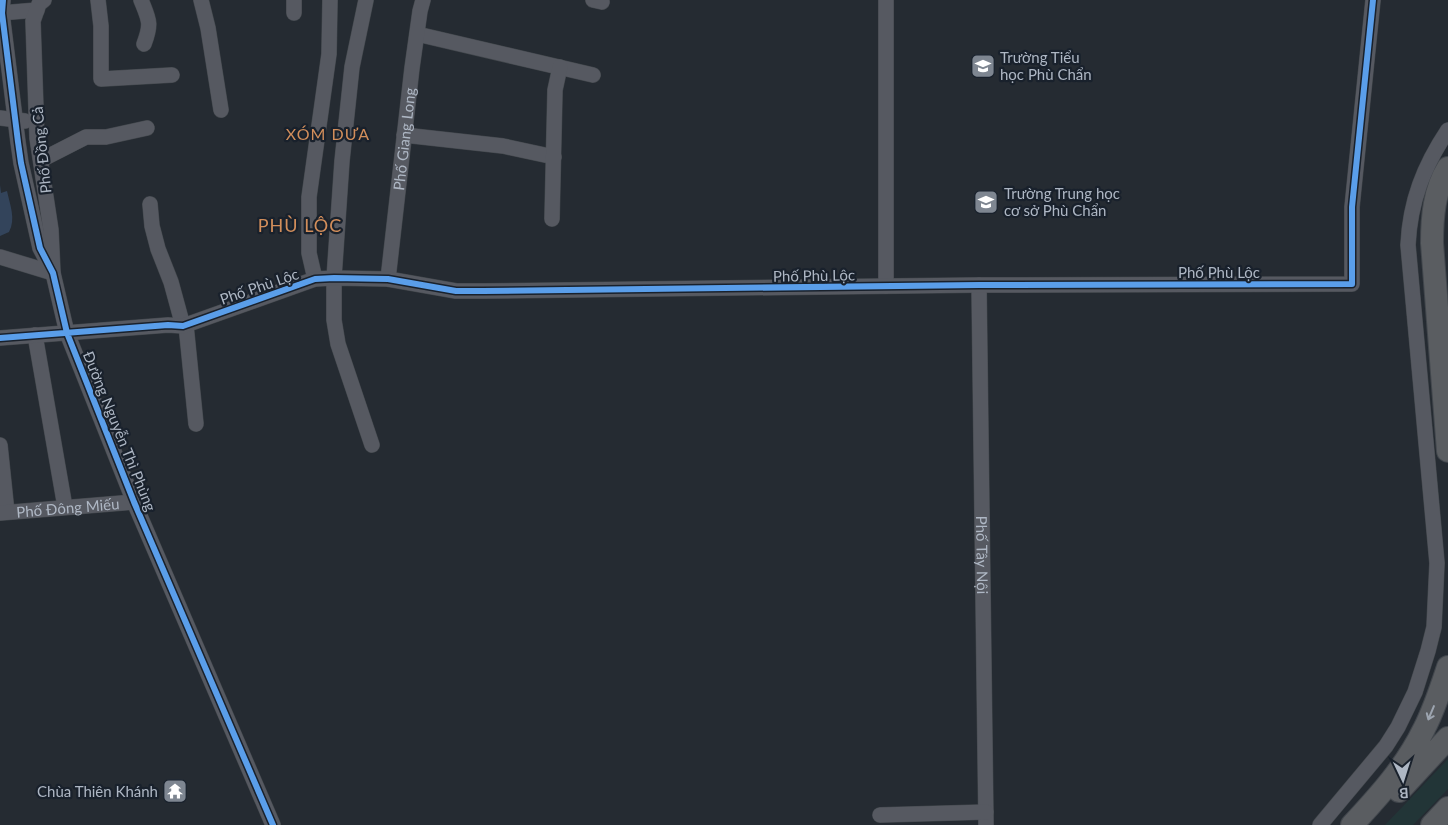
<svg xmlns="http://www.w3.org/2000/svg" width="1448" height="825" viewBox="0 0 1448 825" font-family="Lato,sans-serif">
	<rect width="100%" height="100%" fill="#252b32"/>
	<!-- green -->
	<path fill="#223537" d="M1448,759V789L1413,825H1385Z"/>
	<!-- water -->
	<path fill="#33445b" d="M0,185L1,193L7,191C10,205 16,219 9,232L0,236Z"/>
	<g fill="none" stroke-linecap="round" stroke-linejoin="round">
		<!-- minor casing -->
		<g stroke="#42474c" stroke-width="16">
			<g id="minor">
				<path d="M3,0L2,13L18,142L21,163L40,248L53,273L67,333L134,502L273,825"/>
				<path d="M98,0L101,26V79L172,75"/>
				<path d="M141,0C149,20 152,23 144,44"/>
				<path d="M201,0L208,28L221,110"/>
				<path d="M366,0L352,67L342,161L334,278V320L338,344L372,445"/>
				<path d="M593,0L602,2"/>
				<path d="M0,13L37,10"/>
				<path d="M294,13V0"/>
				<path d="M417,34L593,75"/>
				<path d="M0,118L25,121"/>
				<path d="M404,135L503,146L554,157"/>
				<path d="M41,160L86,137H106L147,128"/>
				<path d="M150,204L152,226L158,249L171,282L183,326"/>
				<path d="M552,219L555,90L560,67"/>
				<path d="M0,257L53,273L51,230L37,138L33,21L39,4L44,0"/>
				<path d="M315,279L309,253V197L329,54L330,0"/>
				<path id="s1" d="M388,279L412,68L420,11L423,0"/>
				<path id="s2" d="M979,285L986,825"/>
				<path d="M886,286V0"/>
				<path d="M186,325L196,424"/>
				<path d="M35,335L65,507"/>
				<path d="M0,338L168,325L183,326L315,279L334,278L388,279L456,291H483L979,285L1352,284V207L1373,0"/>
				<path d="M0,445L7,512"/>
				<path id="s3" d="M0,513L134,502"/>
				<path d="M880,815L986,812"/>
				<path d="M1320,825L1386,746L1398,727L1415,692L1428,651L1434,627L1437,563L1408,245C1410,201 1424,166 1448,130"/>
			</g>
		</g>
		<!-- highway casing -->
		<g stroke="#42474d" stroke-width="24">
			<path id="highway" d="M1448,168C1434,190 1432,218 1432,243L1448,451
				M1399,791L1448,738
				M1352,825C1380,795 1406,766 1424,729C1434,710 1441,688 1448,667
				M1432,825L1448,808"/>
		</g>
		<!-- minor -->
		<use href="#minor" stroke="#565961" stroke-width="15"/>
		<!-- highway -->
		<use href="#highway" stroke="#5a5d61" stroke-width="22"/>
		<!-- cycleway casing -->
		<g stroke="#19212c" stroke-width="9">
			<path id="cycleway" d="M3,0L2,13L18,142L21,163L40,248L53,273L67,333L134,502L273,825
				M0,338L168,325L183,326L315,279L334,278L388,279L456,291H483L979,285L1352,284V207L1373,0"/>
		</g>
		<!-- cycleway -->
		<use href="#cycleway" stroke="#5a9eea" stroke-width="6"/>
	</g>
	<!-- one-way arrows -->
	<defs><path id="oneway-shaft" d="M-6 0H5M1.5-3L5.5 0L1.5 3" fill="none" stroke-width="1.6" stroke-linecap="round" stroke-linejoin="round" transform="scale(1.25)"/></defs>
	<use stroke="#9da5b0" href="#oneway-shaft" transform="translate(1431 713) rotate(113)"/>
	<!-- icons -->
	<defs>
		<g id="school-square" transform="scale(1.25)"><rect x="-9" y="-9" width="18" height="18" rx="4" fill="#7e8691" stroke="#19212c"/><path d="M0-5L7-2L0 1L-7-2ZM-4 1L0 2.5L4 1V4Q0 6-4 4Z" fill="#fff"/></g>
		<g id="temple-square" transform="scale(1.25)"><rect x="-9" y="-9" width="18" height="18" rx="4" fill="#7e8691" stroke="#19212c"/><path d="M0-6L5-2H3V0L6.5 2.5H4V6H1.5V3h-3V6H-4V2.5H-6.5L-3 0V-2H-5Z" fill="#fff"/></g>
	</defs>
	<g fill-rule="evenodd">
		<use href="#school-square" x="983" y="66"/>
		<use href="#school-square" x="986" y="202"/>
		<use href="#temple-square" x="175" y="791"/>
	</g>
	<g text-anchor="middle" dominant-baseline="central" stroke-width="4.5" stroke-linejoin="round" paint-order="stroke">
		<!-- poi labels -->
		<g font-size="15" fill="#aeb7c4" stroke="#19212c" text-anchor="start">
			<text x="1000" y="57">Trường Tiểu<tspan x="1000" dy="17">học Phù Chẩn</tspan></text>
			<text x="1004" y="193">Trường Trung học<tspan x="1004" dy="17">cơ sở Phù Chẩn</tspan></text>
			<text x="158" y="791" text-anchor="end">Chùa Thiên Khánh</text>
		</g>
		<!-- street labels -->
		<g font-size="15" fill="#aeb7c4" stroke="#19212c">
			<text stroke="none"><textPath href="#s1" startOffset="141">Phố Giang Long</textPath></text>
			<text transform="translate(41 150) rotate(-96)">Phố Đồng Cả</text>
			<text x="1219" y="272">Phố Phù Lộc</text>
			<text transform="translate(814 275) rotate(-1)">Phố Phù Lộc</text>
			<text transform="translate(259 286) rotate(-19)">Phố Phù Lộc</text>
			<text transform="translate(120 431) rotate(68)">Đường Nguyễn Thì Phùng</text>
			<text stroke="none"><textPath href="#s3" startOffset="68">Phố Đông Miếu</textPath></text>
			<text stroke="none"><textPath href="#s2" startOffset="270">Phố Tây Nội</textPath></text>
		</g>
		<!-- neighbourhood labels -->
		<g font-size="16" letter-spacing="1" fill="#d28e5b" stroke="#19212c">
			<text x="328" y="133">XÓM DƯA</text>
		</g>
		<!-- quarter labels -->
		<g font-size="18" letter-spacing="1" fill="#d28e5b" stroke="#19212c">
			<text x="300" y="225">PHÙ LỘC</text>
		</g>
	</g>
	<!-- north arrow -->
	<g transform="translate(1403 780) rotate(176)" stroke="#19212c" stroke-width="4" paint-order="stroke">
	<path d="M0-4L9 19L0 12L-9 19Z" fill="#aeb7c4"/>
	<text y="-8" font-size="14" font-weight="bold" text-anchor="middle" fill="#aeb7c4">B</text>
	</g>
</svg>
